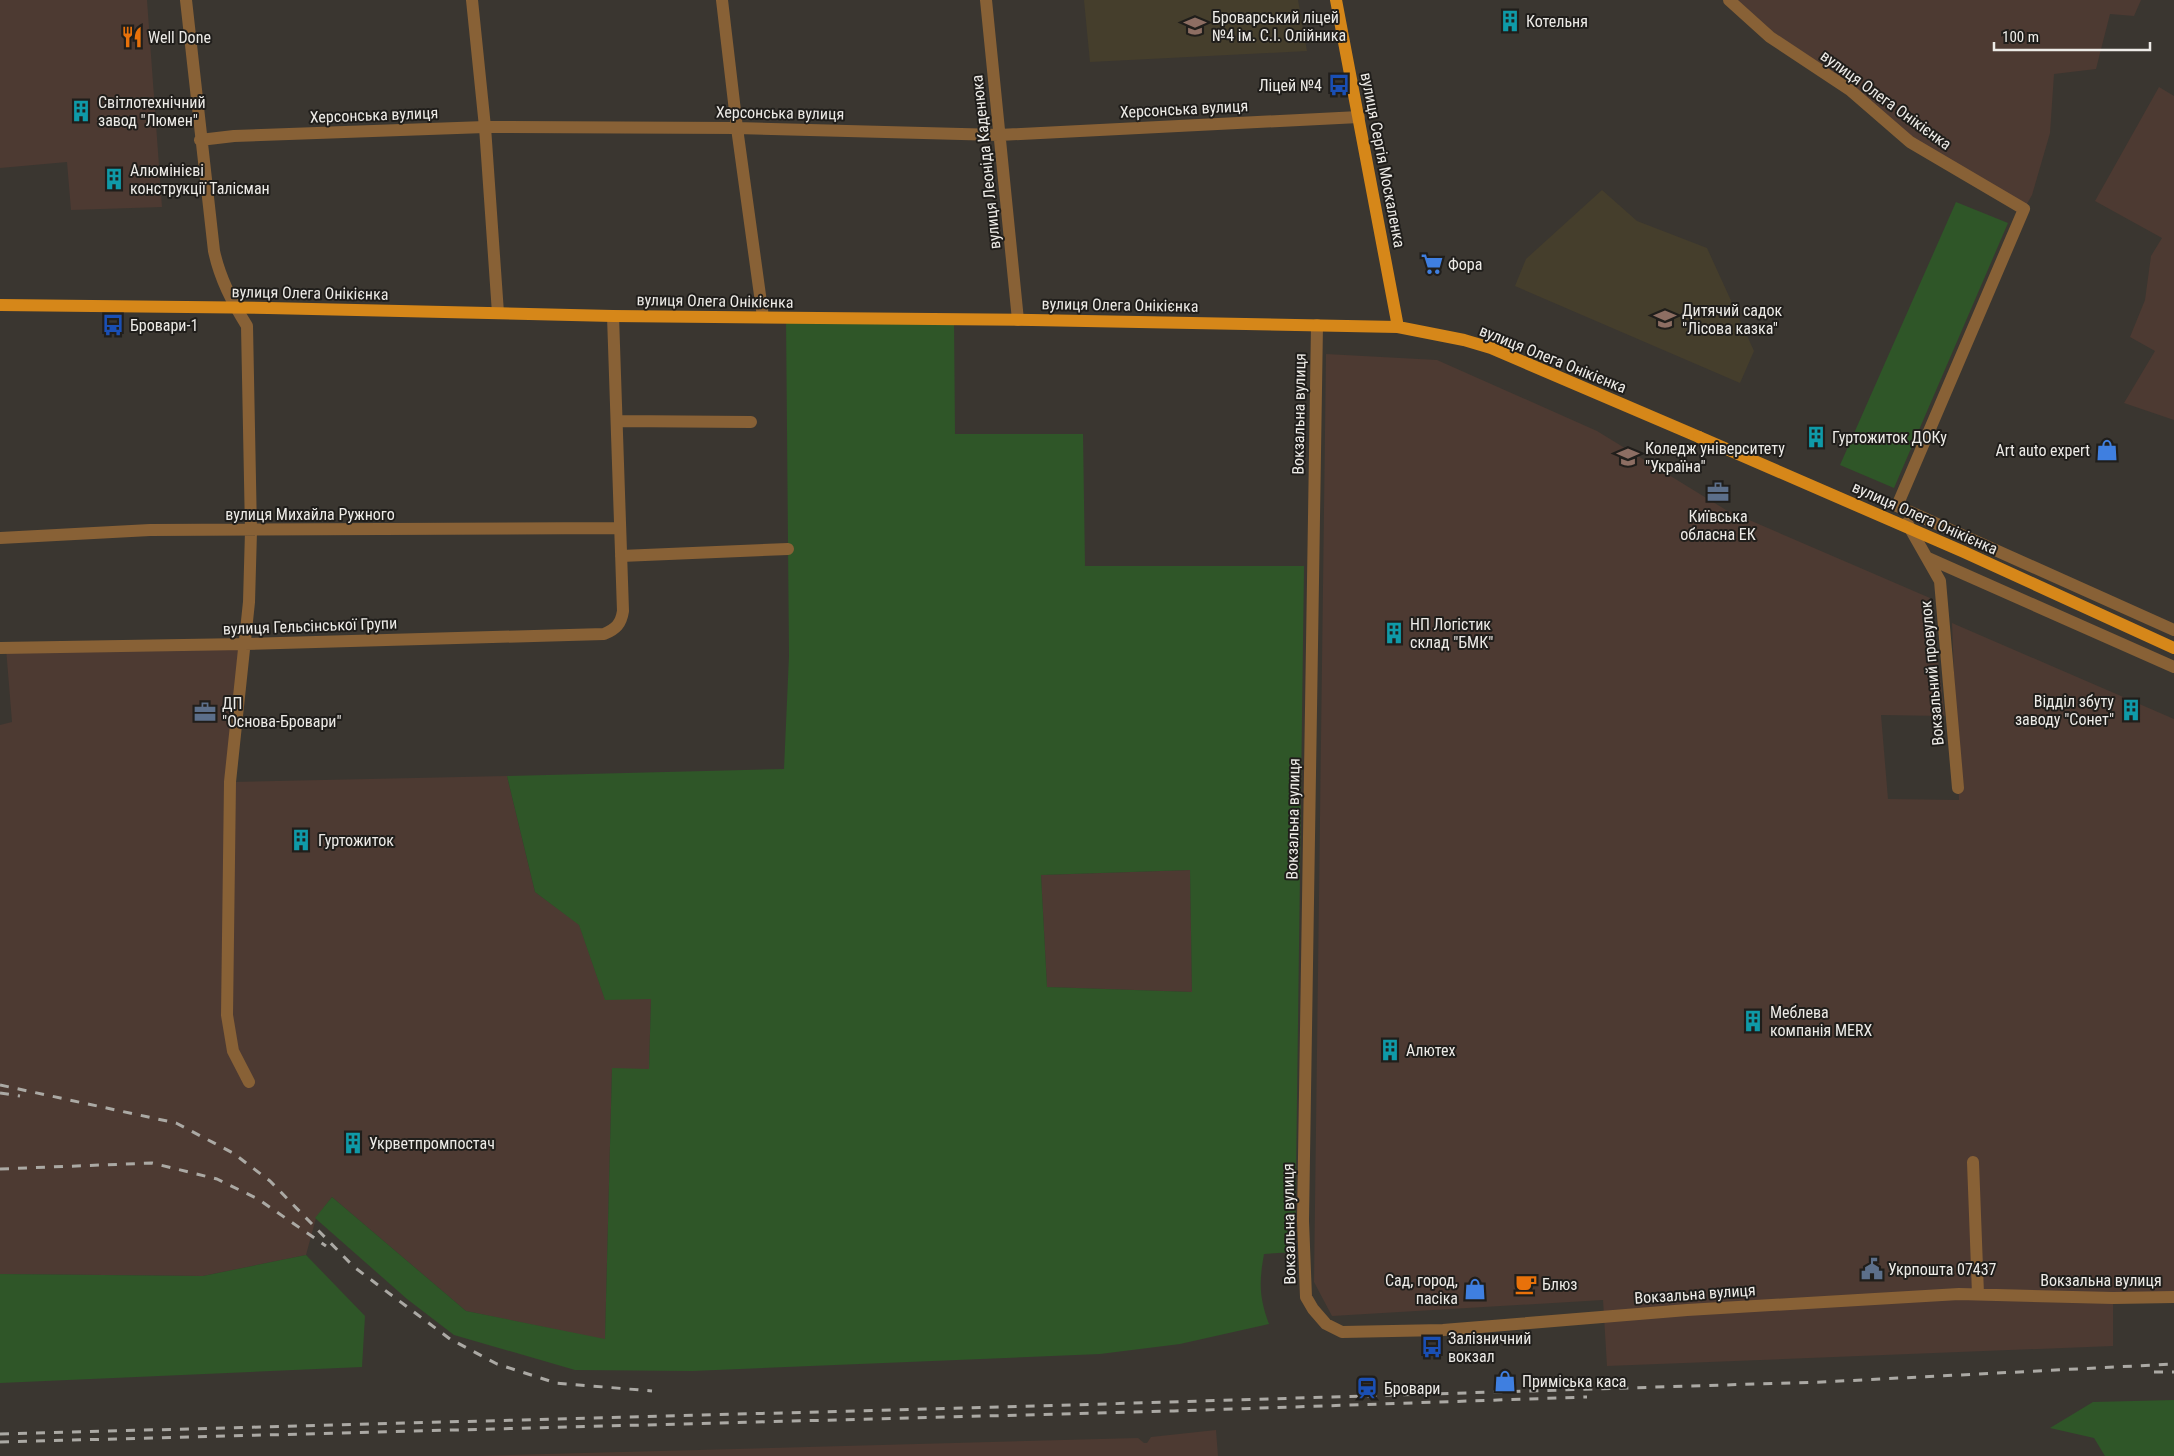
<svg xmlns="http://www.w3.org/2000/svg" width="2174" height="1456" viewBox="0 0 2174 1456" font-family="'Roboto Condensed',sans-serif">
	<rect width="100%" height="100%" fill="#3a3630"/>
	<!-- industrial -->
	<path fill="#4d3a32" d="M0,0H147L162,207L71,210L67,162L0,168Z
		M1729,0H2141L2134,16L2110,14L2096,69L2054,74L2050,133L2032,195L2024,209L1954,169Z
		M2159,87L2174,96V420L2124,403L2155,351L2130,337L2145,300L2151,256L2162,238L2095,201Z
		M1326,354L1437,360L1597,431L1726,510L1930,598L1945,716L1881,715L1888,799L1959,800L1952,623L2174,719V1292L2113,1294V1346L1607,1366L1603,1300L1332,1316L1314,1282Z
		M244,644L230,782L507,776L535,892L579,924L605,999H651L649,1070L612,1069L605,1340L466,1311L332,1197L316,1218L306,1255L203,1276L0,1274V725L12,722L6,648Z
		M1190,870L1192,992L1047,987L1041,875Z
		M1216,1430L1218,1456H475L1138,1438L1144,1443H1147L1151,1437Z"/>
	<!-- education -->
	<path fill="#453e2c" d="M1084,0H1298L1307,51L1090,62Z
		M1602,190L1637,221L1707,248L1754,351L1740,383L1515,286L1526,259Z"/>
	<!-- green -->
	<path fill="#2f5628" fill-rule="evenodd" d="M1956,202L2008,223L1894,488L1840,465Z
		M786,317L954,320L955,434H1083L1085,566H1304L1295,1252L1264,1254C1259,1282 1259,1297 1269,1324L1180,1344L1100,1354L692,1371L575,1370L454,1335L407,1299L315,1218L332,1197L466,1311L605,1339L612,1068L649,1069L651,999L605,1000L579,925L535,892L507,776L784,769L789,656ZM1190,870L1192,992L1047,987L1041,875Z
		M306,1255L365,1316L362,1367L0,1383V1274L203,1276Z
		M2174,1400V1456H2105L2094,1438L2050,1428L2093,1402Z"/>
	<g fill="none" stroke-linecap="round" stroke-linejoin="round">
		<!-- minor -->
		<path stroke="#886136" stroke-width="12" d="M186,0L214,251C220,279 232,302 247,326L251,531L249,602L230,782L227,1015L233,1051L249,1082
			M472,0L485,127L498,313
			M722,0L737,128L763,317
			M986,0L1018,320
			M1729,0L1770,37L1850,90L1910,142L2024,209L1897,506
			M200,140L234,136L485,127L737,128L999,135L1359,117
			M1317,325L1303,1221L1306,1297L1313,1309L1326,1324L1342,1332L1443,1330L1687,1310L1959,1294L2113,1298L2174,1297
			M617,421L751,422
			M1897,506L2174,630
			M1907,523L1940,581L1958,788
			M0,538L150,530L620,528
			M621,556L788,549
			M1928,558L2174,667
			M0,648L244,644L604,634C616,629 621,624 623,611L613,316
			M1973,1162L1978,1294"/>
		<!-- major -->
		<path stroke="#d68719" stroke-width="12" d="M1336,0L1398,327
			M0,305L268,308L613,316L1032,320L1398,327L1464,340L1491,348L1699,437"/>
		<!-- rail -->
		<path stroke="#aba9a4" stroke-width="3" stroke-dasharray="9 9" stroke-linecap="butt" d="M0,1085L176,1123L233,1153L270,1181L354,1267L450,1339L497,1364L556,1383L652,1391
			M0,1093L20,1096
			M0,1169L152,1163L217,1179L258,1199L326,1246
			M2154,1372H2174
			M0,1434L1038,1406L1822,1382L2174,1364
			M0,1442L1174,1411L1587,1397"/>
		<!-- major-bridge -->
		<path stroke="#d68719" stroke-width="12" d="M1699,437L1964,552L2174,648"/>
	</g>
	<!-- icons -->
	<defs>
		<g id="building-bare" transform="scale(1.725)"><path d="M-4-6H4V6H1V3H-1V6H-4ZM-2.5-4.3h1.7v1.8h-1.7ZM.8-4.3h1.7v1.8H.8ZM-2.5-1h1.7V.8h-1.7ZM.8-1h1.7V.8H.8Z" fill="#0f9aa8" stroke="#201e1b" stroke-width="2.5" paint-order="stroke"/></g>
		<g id="school-bare" transform="scale(1.725)"><path d="M0-5L7-2L0 1L-7-2ZM-4 1L0 2.5L4 1V4Q0 6-4 4Z" fill="#8d6e63" stroke="#201e1b" stroke-width="2.5" paint-order="stroke"/></g>
		<g id="restaurant-bare" transform="scale(1.725)"><path d="M-5-6h1v4h1v-4h1v4h1v-4h1v5L-1.5 .5V6h-2V.5L-5-1ZM5-6V6H3V1.5H1.5Q1.5-4 5-6Z" fill="#e8710a" stroke="#201e1b" stroke-width="2.5" paint-order="stroke"/></g>
		<g id="bus-bare" transform="scale(1.725)"><path d="M-5-6H5V4H4V6H2V4H-2V6H-4V4H-5ZM-3.5-4V0h7V-4ZM-3.5 1.2v1.5H-2V1.2ZM2 1.2v1.5H3.5V1.2Z" fill="#1a4fb4" stroke="#201e1b" stroke-width="2.5" paint-order="stroke"/></g>
		<g id="supermarket-bare" transform="scale(1.725)"><path d="M-6-5.5h2.5l.6 2H6L4.5 2H-2.5L-4.4-4H-6ZM-1.5 3.2a1.3 1.3 0 1 0 .1 0ZM3 3.2a1.3 1.3 0 1 0 .1 0Z" fill="#3f7fe0" stroke="#201e1b" stroke-width="2.5" paint-order="stroke"/></g>
		<g id="shop-bare" transform="scale(1.725)"><path d="M-5-2.5h2.3a2.7 3.5 0 0 1 5.4 0H5L5.5 6h-11ZM-1.5-2.5h3a1.5 2.3 0 0 0-3 0Z" fill="#3f7fe0" stroke="#201e1b" stroke-width="2.5" paint-order="stroke"/></g>
		<g id="university-bare" transform="scale(1.725)"><path d="M0-5L7-2L0 1L-7-2ZM-4 1L0 2.5L4 1V4Q0 6-4 4Z" fill="#8d6e63" stroke="#201e1b" stroke-width="2.5" paint-order="stroke"/></g>
		<g id="office-bare" transform="scale(1.725)"><path d="M-6-3h4V-5.5h4V-3h4V5H-6ZM-1-4.5V-3h2v-1.5ZM-6 0V1H6V0Z" fill="#5c6f8a" stroke="#201e1b" stroke-width="2.5" paint-order="stroke"/></g>
		<g id="civic-bare" transform="scale(1.725)"><path d="M-.6-6.5H3V-4.5H.6V-3L4-1V1h2V6H-6V1h2V-1L-.6-3ZM-1.2 2.5V6h2.4V2.5Z" fill="#5c6f8a" stroke="#201e1b" stroke-width="2.5" paint-order="stroke"/></g>
		<g id="cafe-bare" transform="scale(1.725)"><path d="M-5.5-4.5H6V0H3Q3 3.5 0 3.5H-2.5Q-5.5 3.5-5.5 0ZM3-3.2v2h1.7v-2ZM-6 4.5H4V6H-6Z" fill="#e8710a" stroke="#201e1b" stroke-width="2.5" paint-order="stroke"/></g>
		<g id="station-bare" transform="scale(1.725)"><path d="M-3-6H3Q5-6 5-4V2Q5 4 3 4L4.5 6H3L1.5 4h-3L-3 6H-4.5L-3 4Q-5 4-5 2V-4Q-5-6-3-6ZM-3.5-4v3h7v-3ZM-3.5 1v1.5H-2V1ZM2 1v1.5H3.5V1Z" fill="#1a4fb4" stroke="#201e1b" stroke-width="2.5" paint-order="stroke"/></g>
	</defs>
	<g fill-rule="evenodd">
		<use href="#building-bare" x="1510" y="21"/>
		<use href="#school-bare" x="1195" y="26"/>
		<use href="#restaurant-bare" x="132" y="37"/>
		<use href="#bus-bare" x="1339" y="85"/>
		<use href="#building-bare" x="81" y="111"/>
		<use href="#building-bare" x="114" y="179"/>
		<use href="#supermarket-bare" x="1432" y="264"/>
		<use href="#school-bare" x="1665" y="319"/>
		<use href="#bus-bare" x="113" y="325"/>
		<use href="#building-bare" x="1816" y="437"/>
		<use href="#shop-bare" x="2107" y="450"/>
		<use href="#university-bare" x="1628" y="457"/>
		<use href="#office-bare" x="1718" y="492"/>
		<use href="#building-bare" x="1394" y="633"/>
		<use href="#building-bare" x="2131" y="710"/>
		<use href="#office-bare" x="205" y="712"/>
		<use href="#building-bare" x="301" y="840"/>
		<use href="#building-bare" x="1753" y="1021"/>
		<use href="#building-bare" x="1390" y="1050"/>
		<use href="#building-bare" x="353" y="1143"/>
		<use href="#civic-bare" x="1872" y="1269"/>
		<use href="#cafe-bare" x="1526" y="1284"/>
		<use href="#shop-bare" x="1475" y="1289"/>
		<use href="#bus-bare" x="1432" y="1347"/>
		<use href="#shop-bare" x="1505" y="1381"/>
		<use href="#station-bare" x="1367" y="1388"/>
	</g>
	<g text-anchor="middle" dominant-baseline="central" stroke-width="4" stroke-linejoin="round" paint-order="stroke">
		<!-- poi labels -->
		<g font-size="16" fill="#edebe7" stroke="#201e1b" text-anchor="start">
			<text x="1212" y="17">Броварський ліцей<tspan x="1212" dy="18">№4 ім. С.І. Олійника</tspan></text>
			<text x="1526" y="21">Котельня</text>
			<text x="148" y="37">Well Done</text>
			<text x="1322" y="85" text-anchor="end">Ліцей №4</text>
			<text x="98" y="102">Світлотехнічний<tspan x="98" dy="18">завод "Люмен"</tspan></text>
			<text x="130" y="170">Алюмінієві<tspan x="130" dy="18">конструкції Талісман</tspan></text>
			<text x="1448" y="264">Фора</text>
			<text x="1682" y="310">Дитячий садок<tspan x="1682" dy="18">"Лісова казка"</tspan></text>
			<text x="130" y="325">Бровари-1</text>
			<text x="1832" y="437">Гуртожиток ДОКу</text>
			<text x="1645" y="448">Коледж університету<tspan x="1645" dy="18">"Україна"</tspan></text>
			<text x="2090" y="450" text-anchor="end">Art auto expert</text>
			<text x="1718" y="516" text-anchor="middle">Київська<tspan x="1718" dy="18">обласна ЕК</tspan></text>
			<text x="1410" y="624">НП Логістик<tspan x="1410" dy="18">склад "БМК"</tspan></text>
			<text x="2114" y="701" text-anchor="end">Відділ збуту<tspan x="2114" dy="18">заводу "Сонет"</tspan></text>
			<text x="222" y="703">ДП<tspan x="222" dy="18">"Основа-Бровари"</tspan></text>
			<text x="318" y="840">Гуртожиток</text>
			<text x="1770" y="1012">Меблева<tspan x="1770" dy="18">компанія MERX</tspan></text>
			<text x="1406" y="1050">Алютех</text>
			<text x="369" y="1143">Укрветпромпостач</text>
			<text x="1888" y="1269">Укрпошта 07437</text>
			<text x="1458" y="1280" text-anchor="end">Сад, город,<tspan x="1458" dy="18">пасіка</tspan></text>
			<text x="1542" y="1284">Блюз</text>
			<text x="1448" y="1338">Залізничний<tspan x="1448" dy="18">вокзал</tspan></text>
			<text x="1522" y="1381">Приміська каса</text>
			<text x="1384" y="1388">Бровари</text>
		</g>
		<!-- street labels -->
		<g font-size="16" fill="#edebe7" stroke="#201e1b">
			<text transform="translate(1886 100) rotate(36)">вулиця Олега Онікієнка</text>
			<text transform="translate(1184 109) rotate(-3)">Херсонська вулиця</text>
			<text transform="translate(780 113) rotate(1)">Херсонська вулиця</text>
			<text transform="translate(374 115) rotate(-2)">Херсонська вулиця</text>
			<text transform="translate(1383 160) rotate(79)">вулиця Сергія Москаленка</text>
			<text transform="translate(986 162) rotate(-96)">вулиця Леоніда Каденюка</text>
			<text transform="translate(310 293) rotate(1)">вулиця Олега Онікієнка</text>
			<text transform="translate(715 301) rotate(1)">вулиця Олега Онікієнка</text>
			<text transform="translate(1120 305) rotate(1)">вулиця Олега Онікієнка</text>
			<text transform="translate(1553 359) rotate(22)">вулиця Олега Онікієнка</text>
			<text transform="translate(1299 414) rotate(-89)">Вокзальна вулиця</text>
			<text x="310" y="514">вулиця Михайла Ружного</text>
			<text transform="translate(1925 518) rotate(24)">вулиця Олега Онікієнка</text>
			<text transform="translate(310 626) rotate(-2)">вулиця Гельсінської Групи</text>
			<text transform="translate(1932 673) rotate(-95)">Вокзальний провулок</text>
			<text transform="translate(1293 819) rotate(-89)">Вокзальна вулиця</text>
			<text transform="translate(1289 1224) rotate(-91)">Вокзальна вулиця</text>
			<text x="2101" y="1280">Вокзальна вулиця</text>
			<text transform="translate(1695 1294) rotate(-4)">Вокзальна вулиця</text>
		</g>
	</g>
	<!-- scale -->
	<path d="M1994 42v8h156v-8" fill="none" stroke="#edebe7" stroke-width="2.5"/>
	<text x="2002" y="42" font-size="15" fill="#edebe7" stroke="#201e1b" stroke-width="4" paint-order="stroke">100 m</text>
</svg>
